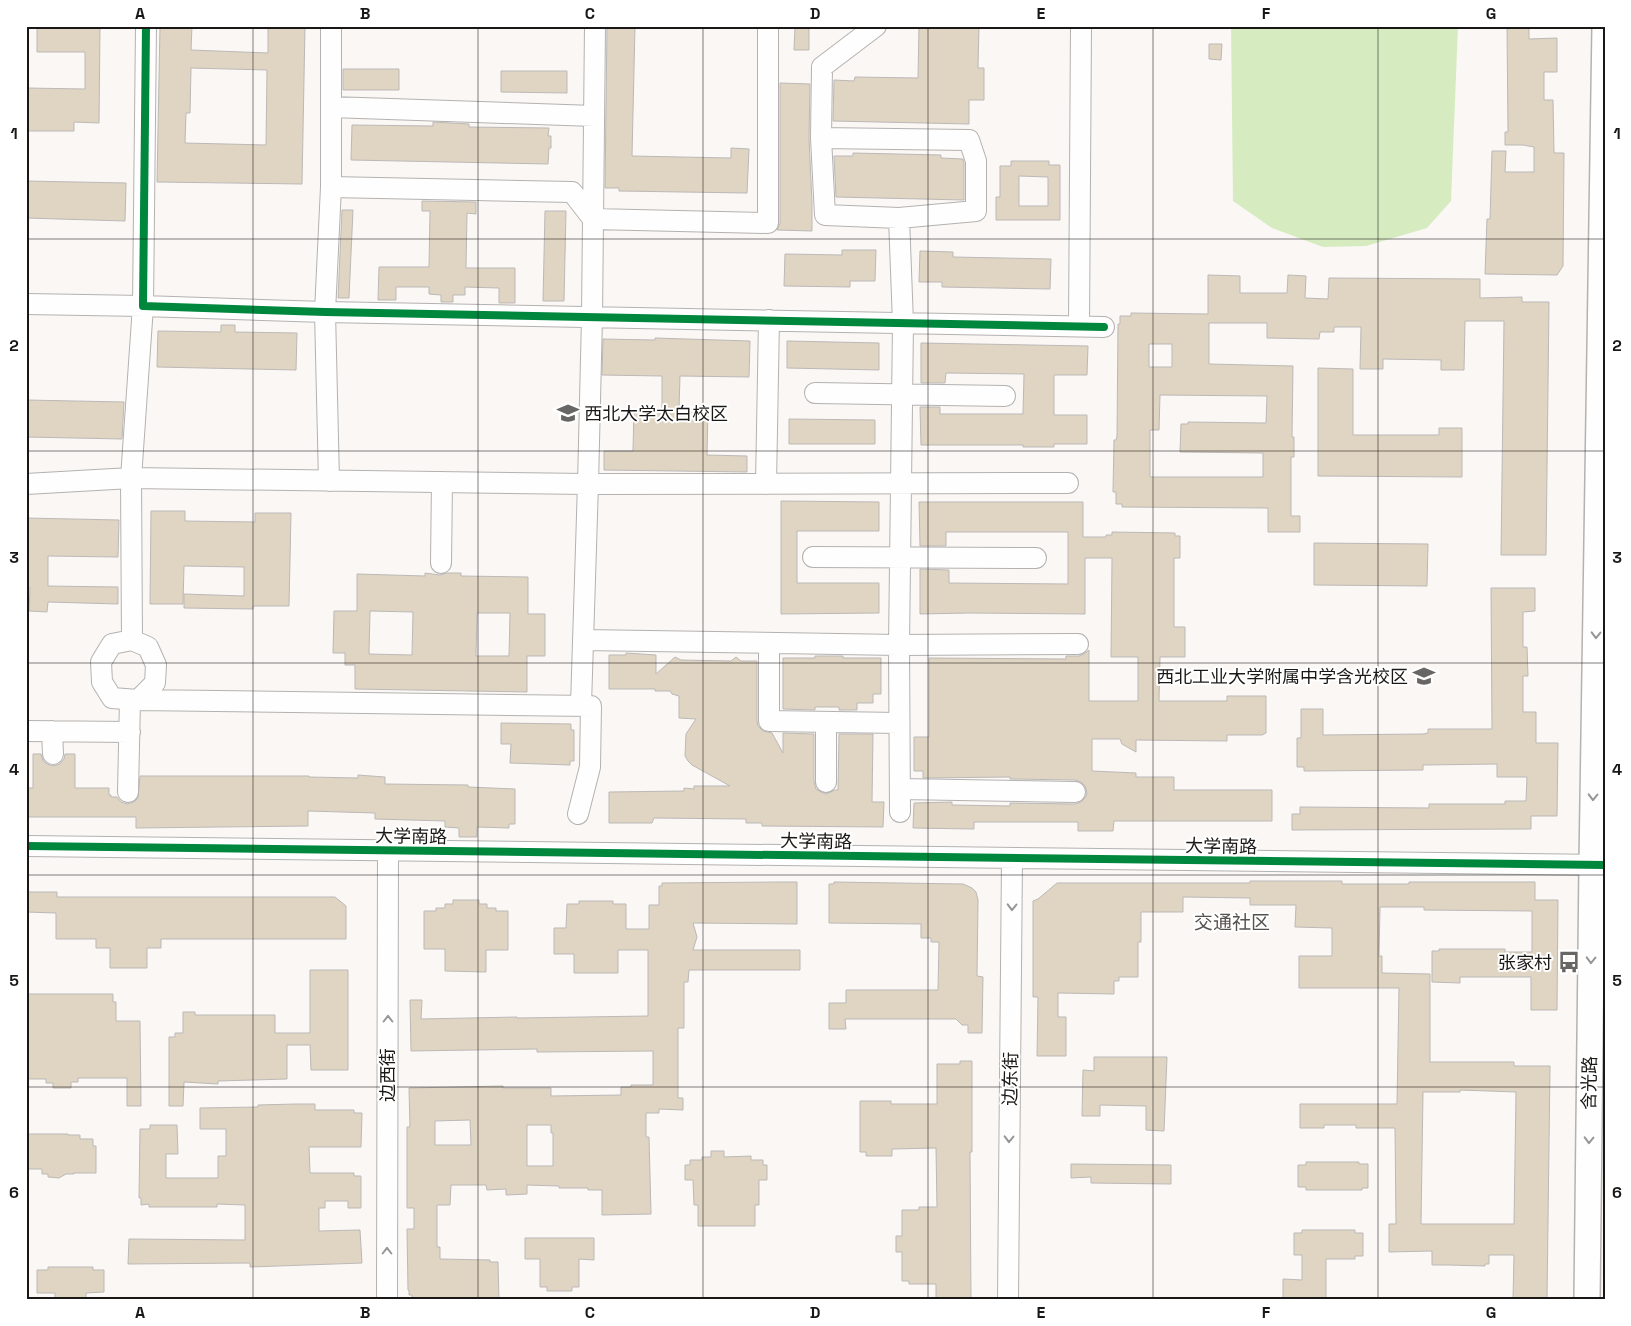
<svg xmlns="http://www.w3.org/2000/svg" width="1631" height="1326" viewBox="0 0 1631 1326" font-family="'Space Grotesk','Noto Sans SC',sans-serif">
	<rect width="100%" height="100%" fill="#faf7f5"/>
	<!-- green -->
	<path fill="#d6ecc0" d="M1231,26H1458L1451,201L1427,228L1366,246L1323,247L1272,228L1233,201Z"/>
	<!-- building -->
	<path fill="#e0d4c2" stroke="#bbb9b7" fill-rule="evenodd" d="M37,26H100L99,123L74,122V131H26V88L85,89V52H37Z
		M160,26H192L191,50L268,53V26H305L302,184L157,182ZM191,68L267,70L266,145L185,143L186,113H190Z
		M607,26H635L632,156L731,158V148L749,149L747,193L619,191V188H605Z
		M795,26H809V50H794Z
		M919,26H979L978,68H984V100H969V124L833,121L834,80L854,81L855,77L918,78Z
		M1507,26H1529V39L1557,38V72H1544V100H1553L1554,153H1564L1563,266L1557,275L1485,274L1487,219H1490L1492,151H1506L1505,172H1534V147L1523,145H1505V132H1508Z
		M1209,44H1222L1221,60L1209,59Z
		M343,69H399V90H343Z
		M501,71H567V93L501,92Z
		M780,83L810,84L809,138L812,202V231L777,230L780,223Z
		M433,122L469,124V127L549,128L548,136H551V148H549L548,164L351,160L352,125L433,126Z
		M853,153L941,155V158L963,159L964,163V200L836,197L834,156H853Z
		M1011,161H1049V165H1060V220H996V197H1000V166H1011ZM1019,176L1048,177V206H1019Z
		M26,181L126,183L125,221L26,218Z
		M422,201L476,202V214L467,213L466,268H515V303H499V288L465,287V295H453V302H441V295L429,294V287H396V300H378L379,267H429L430,211H422Z
		M342,210H353L349,298H338Z
		M545,211H566L564,301H543Z
		M842,250H876L875,281H850V287L784,286L785,254L842,255Z
		M920,251L953,252V257L1051,259L1050,289L942,287V282H919Z
		M1208,275L1240,276V293H1287L1288,275L1306,276L1305,298L1328,299L1329,278L1480,279V298L1522,297V302H1549L1546,555H1501L1504,321H1465L1464,370H1441V360L1383,359V369H1360L1361,327H1334V332H1320L1319,339L1267,338V323H1209V364L1293,366L1292,437H1294V457H1291V516H1300V532H1268V508L1122,507V504H1116V492H1113L1114,440H1116L1117,436L1118,324H1120V316H1131V313L1208,314ZM1149,344H1172V367H1149ZM1160,395L1267,396L1266,423L1188,422V424H1181L1180,452L1263,453V477H1150V430H1159Z
		M221,325H235V332L297,333L296,370L157,367L158,331L221,332Z
		M655,338L750,341L749,377L680,376L679,409H708L707,455L747,456V472L604,470V451H633L634,409H662V376L602,375L603,339L655,340Z
		M787,341L879,343V370L787,368Z
		M921,343L1088,346L1087,375H1054V415H1087V444H1054V447H1023V445H921L920,407H940V414H1023L1024,374L946,373L945,383H921Z
		M1318,368L1353,369V435H1439V428H1462V477L1318,476Z
		M26,400L124,402L122,439L26,437Z
		M789,419L875,420V444H789Z
		M781,501L879,502V531H797V583H879V613L781,614Z
		M919,502H1083V537H1106V535H1112V532L1175,533V536H1180V558H1174V627H1185V657H1160L1159,701H1227V696H1266V733L1262,735H1227V741L1136,740V752L1122,744L1120,739H1092V771L1136,773V777H1174V790H1272V821H1114L1113,831H1078V822H974V829L913,828L914,803L952,802V805L1010,806V803L1075,804L1081,802L1085,798L1087,793L1085,786L1081,782L1075,780L1010,779V777L923,778V771H914V737H929V658L1066,659V656H1079L1084,654L1089,650V701H1138V657H1111L1112,558H1085V614L969,613L920,614V569L949,570V583L1068,584V532H946V546H920Z
		M151,511H185V521L255,522V513H291L289,606H253V609L184,608V594L244,596V567L184,566L183,604H150Z
		M26,518L119,520L118,557L48,556V586L118,587V604L48,602L47,612L29,611L30,588H26Z
		M1314,543L1428,544L1427,586L1314,585Z
		M425,573L440,575L447,573H461V576L528,577V614H545V656H527V692L355,689V665H345V653H333L334,611H357V574L425,576ZM370,611L413,612L412,655L369,654ZM477,613H510L509,656H476Z
		M1491,588H1535V611L1523,612V647H1527L1528,676H1523V712H1536V743H1558L1557,816H1531V829L1292,830V814H1300V807L1429,808V804H1505V801H1526L1527,777H1497V764L1423,765V770L1304,771V767H1297V738H1301V709H1323V735L1423,734L1428,733V729H1492Z
		M626,653L656,655V674L675,657L681,660L731,661L736,657L741,661H757V721L758,726L763,731L772,733L783,753V733L814,734V782L816,789L821,792L826,794L835,790H838L839,734H873L872,802H884L883,827L762,826V823H746V819L654,818L652,823H609V792L684,791V788L694,789V786H730L692,765L688,761L685,756L686,734L696,719L679,718V696L672,694L670,691H655V689H609V655H626Z
		M815,656H843V658H881V694H873V703H857V710H839V707H815V710L783,709V658H815Z
		M501,723L571,724V730H574V761H570V765L510,763L511,744H501Z
		M33,754H41L43,761L47,764L53,766L60,764L64,759L65,754H75V788H109V795H111V797H117L121,802L127,804L134,802L138,798L140,776H309V777L358,778V775L371,776L385,777V784L468,785V787L515,789V824H509V828L477,827V837H459V828L445,827V821L375,819V813L308,811V826L136,828V817H26V788H33Z
		M1250,881H1342V884H1409V882H1535V900H1558L1557,1010H1531V977H1460V983L1432,982V951H1439V949H1505V952H1532V911L1424,910V907H1380L1379,956H1382V973L1430,974V1062H1514V1066H1550L1547,1300H1513L1514,1255H1489V1264H1485V1266L1449,1265H1432V1251L1389,1252V1224H1396L1395,1128H1356V1125H1324V1128H1300V1104H1397L1399,988H1299V956H1332V928L1295,927L1296,905H1250V898L1183,897V912H1141V942H1138V977H1119V981H1114V994L1058,993V1017H1066V1056H1037L1038,997H1033V901L1038,899L1057,883H1250ZM1460,1090L1516,1092L1514,1224H1421L1423,1092H1460Z
		M779,882H797V924L693,923L697,937L693,950H800V970H689L688,982H684V1028H678V1098H683V1110L659,1109V1113H646V1137H649L651,1214L602,1215V1190H588V1188H559V1186L527,1185V1194L506,1195V1189L487,1190L486,1185H451L450,1205H437V1247H440V1259L490,1260V1262H498L499,1300H412V1295H409V1290H408L407,1229H414V1208H407V1127H410L409,1088L503,1086V1088H551V1096L621,1095V1087H631V1085H653V1051L537,1052V1049L411,1051L410,1000H422L421,1019L517,1017V1018L648,1016V950H618V973H574V954H554V928H566L567,904H579V901H613V904H626V929H649V905H659V886H662V883ZM470,1120L471,1145H435V1121ZM527,1125H551V1133H553V1166H527Z
		M834,882L963,884L972,888L976,892L978,900L977,976L983,977L982,1033H968V1025H962L956,1019H845L846,1029H829V1003H846V990H938L939,942H931V938H921V924L829,923V884H834Z
		M26,892H57V897H335L346,906V939H161V948H147V968H110V948H96V939H56V913L26,912Z
		M453,900H479V904H487V908H496V911H508V950H486V972L445,971V949H424V911H436V908H445V904H453Z
		M310,970H348V1070H311L310,1045H287V1079L218,1081V1084L184,1082L183,1106H169V1037H175V1033H183V1012H195V1015H275V1033H310Z
		M26,994H113V1002H116V1021H140L141,1106H127V1078H78V1082H71V1088H53V1083H46V1079H26Z
		M1094,1057H1167L1164,1131L1146,1130V1106L1100,1105V1116H1082L1083,1070L1094,1071Z
		M960,1061H972V1152H970L971,1300H936V1284H909V1281H902V1252H896V1236H902V1210H919V1207H937L936,1148L892,1149V1156H866V1152H860V1101H891V1104H937V1064H960Z
		M295,1104H315V1110H354V1113H362L361,1147H309L310,1173H354V1176H361V1208H348V1201H325V1208H319V1231L360,1230L362,1263L250,1267V1263L128,1264L129,1239L245,1240V1205L217,1204V1207H149V1204L141,1205V1198H139L140,1129H150V1125H177L178,1154H166V1178H218V1156H226V1129H200V1108L258,1107V1105Z
		M26,1134H68V1135H80V1139H93V1146H96V1173H74V1174H66L59,1178L48,1177V1174H42V1169H26Z
		M711,1151H724V1157L751,1156V1160H763V1165H767V1180H759V1205H755V1226H698V1205H694L693,1180H685V1165H690V1160H702V1157H711Z
		M1306,1162H1359V1164H1368V1188H1362V1190H1306V1187H1298V1165H1306Z
		M1071,1164L1171,1165V1184L1091,1183V1177L1071,1178Z
		M1302,1230H1355V1233H1363V1256H1355V1259H1326V1300H1283V1279L1302,1280V1255H1294V1233H1302Z
		M525,1238H594V1260L579,1259V1287H572V1291H547V1287H540V1259H525Z
		M48,1267H93V1270H104V1292L86,1293V1300H55V1293H37V1270H48Z"/>
	<g fill="none" stroke-linecap="round" stroke-linejoin="round">
		<!-- minor casing -->
		<g stroke="#b4b2b0" stroke-width="22">
			<path id="minor" d="M146,26L143,306L325,312L1104,327
				M331,107L594,116
				M821,138L969,140L976,161V211L899,218
				M331,187L572,192L593,219L768,223V26
				M26,304L143,306L131,478L588,484L592,317L595,26
				M1079,326L1081,26
				M815,393L1005,396
				M329,481L325,312L331,187V26
				M26,484L131,478L132,640L148,647L156,665L155,683L138,700L112,698L102,682L101,662L112,644L132,640
				M766,484L769,320
				M813,557L1036,558
				M441,563L442,482
				M583,640L899,645L903,323L899,218L825,215L821,138L822,67L876,26
				M769,643V721L899,723
				M138,700L591,706L590,767L578,814
				M581,705L588,484L1068,483
				M26,731L130,732
				M52,731L53,754
				M826,782V722
				M900,789L1075,792
				M128,792L130,700
				M900,812L899,645L1078,644
				M26,846L1605,865
				M387,1300L388,850
				M1008,1300L1012,858"/>
		</g>
		<!-- major casing -->
		<g stroke="#b4b2b0" stroke-width="28">
			<path id="major" d="M1587,1300L1592,865L1605,26"/>
		</g>
		<!-- minor -->
		<use href="#minor" stroke="#fefefe" stroke-width="20"/>
		<!-- major -->
		<use href="#major" stroke="#fefefe" stroke-width="25"/>
		<!-- cycleway casing -->
		<g stroke="#fff" stroke-width="11">
			<path id="cycleway" d="M146,26L143,306L325,312L1104,327
				M26,846L1605,865"/>
		</g>
		<!-- cycleway -->
		<use href="#cycleway" stroke="#00873e" stroke-width="8"/>
	</g>
	<!-- one-way arrows -->
	<defs><path id="oneway-chevron" d="M-2-3.5L2.5 0L-2 3.5" fill="none" stroke-width="1.6" stroke-linecap="round" stroke-linejoin="round" transform="scale(1.25)"/></defs>
	<g stroke="#979696">
		<use href="#oneway-chevron" transform="translate(1596 635) rotate(91)"/>
		<use href="#oneway-chevron" transform="translate(1593 797) rotate(91)"/>
		<use href="#oneway-chevron" transform="translate(1012 907) rotate(91)"/>
		<use href="#oneway-chevron" transform="translate(1591 960) rotate(91)"/>
		<use href="#oneway-chevron" transform="translate(388 1019) rotate(-90)"/>
		<use href="#oneway-chevron" transform="translate(1009 1139) rotate(91)"/>
		<use href="#oneway-chevron" transform="translate(1589 1140) rotate(91)"/>
		<use href="#oneway-chevron" transform="translate(387 1251) rotate(-90)"/>
	</g>
	<!-- grid -->
	<path fill="none" stroke="#1a1816" stroke-width="1" stroke-opacity="0.55" d="M253,26V1300M478,26V1300M703,26V1300M928,26V1300M1153,26V1300M1378,26V1300M26,239H1605M26,451H1605M26,663H1605M26,875H1605M26,1087H1605"/>
	<!-- icons -->
	<defs>
		<g id="university-bare" transform="scale(1.725)"><path d="M0-5L7-2L0 1L-7-2ZM-4 1L0 2.5L4 1V4Q0 6-4 4Z" fill="#686664" stroke="#fff" stroke-width="2.5" paint-order="stroke"/></g>
		<g id="school-bare" transform="scale(1.725)"><path d="M0-5L7-2L0 1L-7-2ZM-4 1L0 2.5L4 1V4Q0 6-4 4Z" fill="#686664" stroke="#fff" stroke-width="2.5" paint-order="stroke"/></g>
		<g id="bus-bare" transform="scale(1.725)"><path d="M-5-6H5V4H4V6H2V4H-2V6H-4V4H-5ZM-3.5-4V0h7V-4ZM-3.5 1.2v1.5H-2V1.2ZM2 1.2v1.5H3.5V1.2Z" fill="#686664" stroke="#fff" stroke-width="2.5" paint-order="stroke"/></g>
	</defs>
	<g fill-rule="evenodd">
		<use href="#university-bare" x="568" y="413"/>
		<use href="#school-bare" x="1424" y="676"/>
		<use href="#bus-bare" x="1569" y="962"/>
	</g>
	<g text-anchor="middle" dominant-baseline="central" stroke-width="4" stroke-linejoin="round" paint-order="stroke">
		<!-- poi labels -->
		<g font-size="18" fill="#1a1816" stroke="#fff" text-anchor="end">
			<text x="584" y="413" text-anchor="start">西北大学太白校区</text>
			<text x="1408" y="676">西北工业大学附属中学含光校区</text>
			<text x="1552" y="962">张家村</text>
		</g>
		<!-- street labels -->
		<g font-size="18" fill="#1a1816" stroke="#fff">
			<text transform="translate(411 836) rotate(1)">大学南路</text>
			<text transform="translate(816 841) rotate(1)">大学南路</text>
			<text transform="translate(1221 846) rotate(1)">大学南路</text>
			<text transform="translate(387 1075) rotate(-90)">边西街</text>
			<text transform="translate(1010 1079) rotate(-89)">边东街</text>
			<text transform="translate(1589 1083) rotate(-89)">含光路</text>
		</g>
		<!-- neighbourhood labels -->
		<g font-size="19" fill="#57524e" stroke="#fff">
			<text x="1232" y="922">交通社区</text>
		</g>
	</g>
	<!-- border -->
	<rect width="1631" height="1326" fill="none" stroke="#ffffff" stroke-width="55"/>
	<rect x="28" y="28" width="1576" height="1270" fill="none" stroke="#1a1816" stroke-width="2"/>
	<g font-size="16" text-anchor="middle" font-weight="bold" fill="#1a1816">
		<text x="140" y="19">A</text>
		<text x="365" y="19">B</text>
		<text x="590" y="19">C</text>
		<text x="815" y="19">D</text>
		<text x="1041" y="19">E</text>
		<text x="1266" y="19">F</text>
		<text x="1491" y="19">G</text>
		<text x="14" y="139">1</text>
		<text x="1617" y="139">1</text>
		<text x="14" y="351">2</text>
		<text x="1617" y="351">2</text>
		<text x="14" y="563">3</text>
		<text x="1617" y="563">3</text>
		<text x="14" y="775">4</text>
		<text x="1617" y="775">4</text>
		<text x="14" y="986">5</text>
		<text x="1617" y="986">5</text>
		<text x="14" y="1198">6</text>
		<text x="1617" y="1198">6</text>
		<text x="140" y="1318">A</text>
		<text x="365" y="1318">B</text>
		<text x="590" y="1318">C</text>
		<text x="815" y="1318">D</text>
		<text x="1041" y="1318">E</text>
		<text x="1266" y="1318">F</text>
		<text x="1491" y="1318">G</text>
	</g>
</svg>
